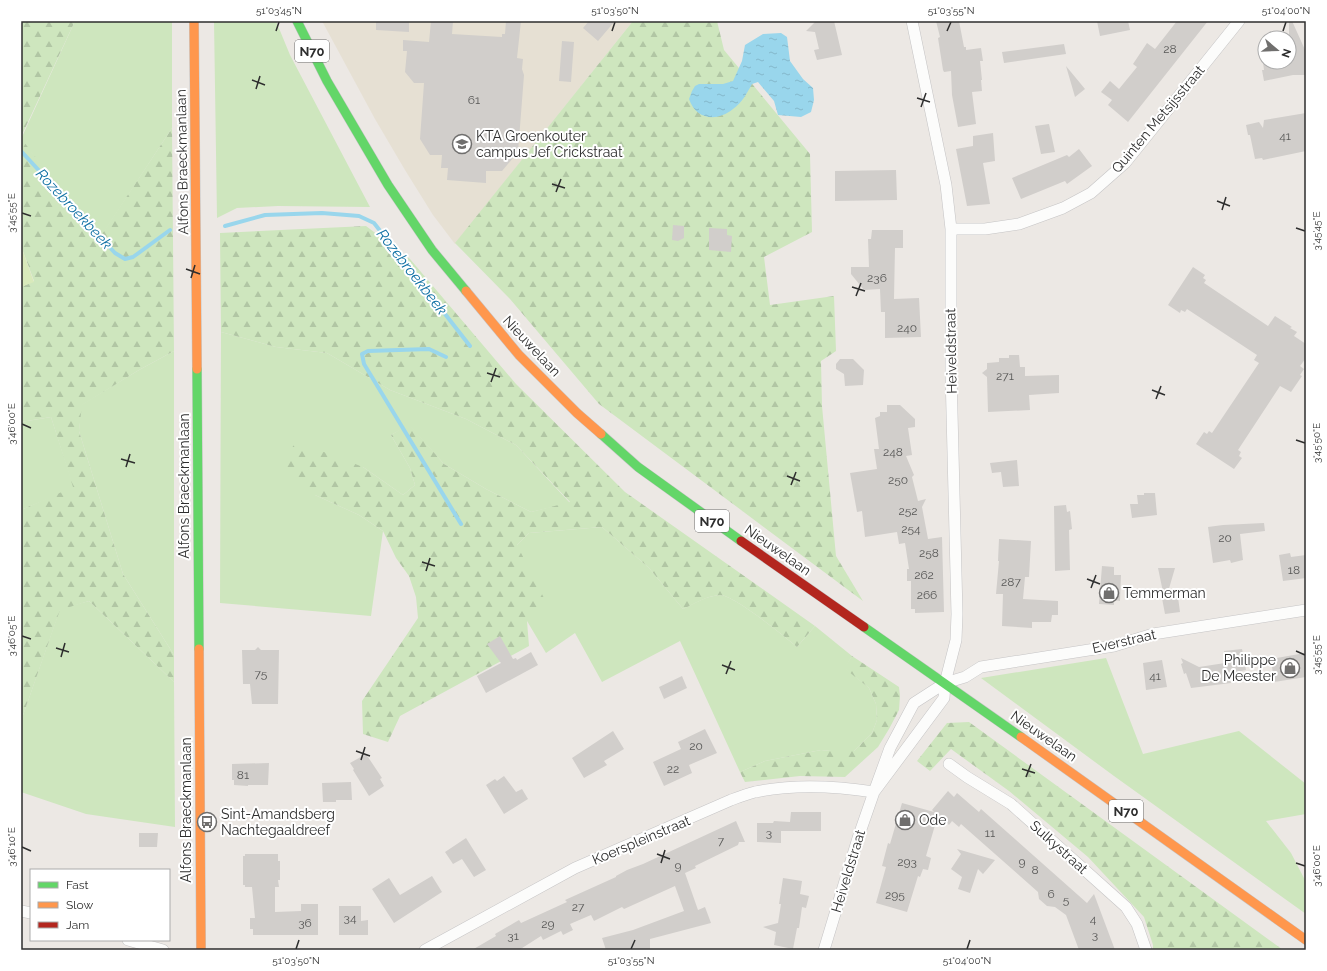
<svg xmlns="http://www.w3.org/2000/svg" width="1327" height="971" viewBox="0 0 1327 971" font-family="Raleway,sans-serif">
	<defs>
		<pattern id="forest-firs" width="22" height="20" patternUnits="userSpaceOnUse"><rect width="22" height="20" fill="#cee6be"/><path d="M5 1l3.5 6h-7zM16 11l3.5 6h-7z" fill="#b1c6a4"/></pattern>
		<pattern id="water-ripples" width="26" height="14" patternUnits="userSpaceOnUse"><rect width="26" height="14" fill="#99d6ec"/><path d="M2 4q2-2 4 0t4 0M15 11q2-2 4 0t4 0" fill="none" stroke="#84b8cb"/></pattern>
	</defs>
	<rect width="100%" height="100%" fill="#ece8e4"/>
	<!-- education -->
	<path fill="#e6e0d3" d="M322,21H633L455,244L433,215L405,170L375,119Z"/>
	<!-- grass -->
	<path fill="#cee6be" d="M75,21H172V128L98,241L21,139Z
		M214,21H276L290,55L370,207L278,206L237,208L217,218Z
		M221,332L276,347L327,353L390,390L466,419L516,445L570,503L531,512L486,489L444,464L409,425L391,435L410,468L415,485L403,495L363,467L315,495L359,515L383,531L371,616L220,603Z
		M174,351V655L123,574L79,431L81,405L139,370Z
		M51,417L74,488L21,510V422Z
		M602,527L649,568L683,609C695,603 706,596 720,595C734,595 784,636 797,647L815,626L852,656L845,668L869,688L876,704L877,720L872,733L854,751H831L821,750L765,761L740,772L680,641L602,682L575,633L546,653L527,621L517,545L529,533Z
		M89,601L174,682L175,827L86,814L21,792V721L60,609Z
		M1106,658L1143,754L1239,731L1306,784V814L1266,821L1291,853L1306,882V914L1114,776L981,678Z"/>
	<!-- forest -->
	<path fill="url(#forest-firs)" d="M21,21H75L21,137Z
		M633,21H717L724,50L810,154L812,232L764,257L770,305L834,296L836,351L821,361L822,406L836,556L863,601L599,404L510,299L455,243Z
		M172,128L174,351L139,370L82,405L79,431L123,574L174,655V682L89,601L60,610L21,721V510L73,487L51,417L21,422V287L34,281L21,246V138L98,240Z
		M366,226L410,259L516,384L625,492L815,626L797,647C784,636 734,595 720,595C706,596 696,603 683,609L649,568L602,527L529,533L517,545L546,602L527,621L529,646L400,716L388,742L363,734L362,701L418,618L416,597L409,576L396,558L383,531L359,515L315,495L285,470L282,461L294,445L324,452L363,467L403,495L415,485L410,468L391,435L409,424L444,464L486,489L531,512L570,502L516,445L466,419L390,390L327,353L276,347L221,332L220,233Z
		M852,656L899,687L900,696L899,710L889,729L878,747L845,777L800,776L745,782L740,772L765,761L821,750L831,751H854L872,733L877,720L876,704L869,688L844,668Z
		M969,722L1283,950H1153V945L1144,917L1088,857L1009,791L951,749L930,771L917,761L947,723Z"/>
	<!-- pitch -->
	<path fill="#d9eabb" d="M21,246L34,282L21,287Z"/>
	<!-- water -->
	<path fill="url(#water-ripples)" d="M781,33L787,37L790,61L803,79L813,88L814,100L811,112L801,117L778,115L774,101L758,82L752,84C747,93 742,103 733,109C717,122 696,120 689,99L692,91L695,86L699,84H723L733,81L742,61L745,45L763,34Z"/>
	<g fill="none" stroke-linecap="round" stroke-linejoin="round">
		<!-- stream -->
		<path stroke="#99d6ec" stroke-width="4" d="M21,151L115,253L125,259L133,257L170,230
			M225,226L265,215L322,213L359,216L374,223L470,346
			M446,357L429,349L368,351L362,354L364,364L461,524"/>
	</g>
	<!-- building -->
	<path fill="#d1cecb" d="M376,21H409V32L376,30Z
		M431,21H453L452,34L502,37V34H505L506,21H521L517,58L523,59L522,69L524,75L518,152L502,171H486V183L447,180L448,168H441L442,155H430L420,139L424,83H414L405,72L407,51H403V40L429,42Z
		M589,21H615L598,41L583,28Z
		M819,21H834L842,55L817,60L814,50L819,49L815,32L806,31L815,22Z
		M936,21H959L964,47H966V50L981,48L983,61H980L982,80H981L982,91L972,92L976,124L958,127L952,95L951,71L944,72L943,70L938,38L940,37Z
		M1097,21H1128L1130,30L1100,36Z
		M1177,21H1208L1128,122L1108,105L1112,100L1101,92L1110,81L1119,89L1137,67L1133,64L1147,43L1155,49Z
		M1289,21H1292L1306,52V75H1293L1264,81L1262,70H1264L1263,62H1289Z
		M562,41L574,42L571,82L559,81Z
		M1064,44L1066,54L1004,63L1002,52Z
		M1066,66L1085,89L1075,97Z
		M1306,113V151L1263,160L1262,158L1255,159L1250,135H1248L1246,125L1259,122L1263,128L1264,120Z
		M1049,124L1055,152L1041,154L1035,126Z
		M993,133L995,161L983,163L990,204L967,206L956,149L973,146V136Z
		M1079,149L1092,166L1067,184L1065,181L1021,199L1012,178L1067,155L1069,157Z
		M896,170L897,200L835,201V171Z
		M673,225L684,226V238L678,241L672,240Z
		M709,228L727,229V235L732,236L731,252L709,250Z
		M872,230H903V248H895L894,299L919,298L921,337L885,338V312H881L880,289L864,290L851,274V267H869L868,239H871Z
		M1193,267L1205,275L1203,278L1206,280L1204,283L1268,326L1275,316L1292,327L1290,328L1297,332L1294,336L1306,344V358L1300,366L1304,369L1300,375L1302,376L1291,392L1280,386L1238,450L1241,452L1239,456L1242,458L1234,469L1196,444L1204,432L1207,434L1209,431L1212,433L1259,363L1254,360L1257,355L1187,309L1185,312L1181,310L1180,313L1168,305Z
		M1009,355H1019L1020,367H1025V376L1059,375V393L1029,395L1030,410L988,412L987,377L982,373L987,369V363L999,362V358H1009Z
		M840,359H853L864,370L863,385L845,386L844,374L836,369V364Z
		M887,405H900L915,419V427L908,428L912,455L906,456L914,475L912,477L918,501L926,499L922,507L928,539L942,537L944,612L915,613V609H911V581H907V569H909L905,543L899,544L897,532L865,537L862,511L857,512L850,473L877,469L874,449H879L875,418L880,416V412H887Z
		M1017,460L1019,486L1003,487L1001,472L992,473L990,463Z
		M1144,493H1155L1157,515L1132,518L1130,504H1138L1137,495H1144Z
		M1066,505L1067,512L1070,511L1072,529L1069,530L1070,570L1055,571L1054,506Z
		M1264,523L1265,531L1240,534L1243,560L1231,563L1230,560L1213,563L1208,527L1223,525Z
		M999,539L1031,541L1029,577H1025L1023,599L1058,601V615H1052L1051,622H1032V628L1002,626L1003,594H996L999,561H998Z
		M1290,553L1291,557L1306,555V578L1283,581L1279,555Z
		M1102,566L1114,567V575H1121L1120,601L1114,600V605L1099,604Z
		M1158,568H1175L1168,592L1177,590L1180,612L1165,614L1161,593L1163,592Z
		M500,636L513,659L516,658L517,660L531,652L538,665L486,693L477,676L501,663L487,644Z
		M258,647L261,650H279L278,704H252L250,684H243L242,650H255Z
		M1242,649L1246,670L1241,671V676L1229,677L1231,683L1191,688L1186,673L1184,674L1181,664L1183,663L1181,658L1199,667L1225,663L1224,651Z
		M1305,653L1306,677L1274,682L1271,659Z
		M1162,660L1167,687L1146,690L1143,663Z
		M682,676L687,688L664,699L659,687Z
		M705,729L717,753L689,765L692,773L664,786L653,762L681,749L678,742Z
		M613,731L624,749L604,761L607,765L584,778L572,758Z
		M366,754L382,778L380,779L384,786L369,796L353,770L354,769L350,763Z
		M269,763L268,785H248V786L234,785V780H232V764Z
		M504,776L516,792L522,789L528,799L504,814L486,785L495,779L497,781Z
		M351,782L352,800H336V802H323L322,783Z
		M948,791L954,797L957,793L979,812L981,809L1087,903L1094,894L1115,950H1079L1066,915L1055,907L1047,906L1039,899L1038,892L961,824L959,827L952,821L949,825L938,815L926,856L931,858L928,870L923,869L920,877L918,876L907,912L876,903L886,867L882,866L888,843L890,844L902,803L934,812L932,810Z
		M791,812H821V831H781V843L757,842V823H773L774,821L790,822Z
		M736,821L745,842H739L738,845L695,866L696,868L685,873L698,910L705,907L711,923L650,939V950H606L602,938L633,930L684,911L675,886L624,909L622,907L594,921L591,915L570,924L573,930L563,935L561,931L543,940L541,936L519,950H472L496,936L495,934L519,920L521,923L567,902L565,900L616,877V876L627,870L643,864Z
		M139,833H158L157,847H139Z
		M466,838L486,870L474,877L462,859L453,864L445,852Z
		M957,849L995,860L983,874L978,869L970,893L958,889L962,877L951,869L961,854Z
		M245,854H278V861H280V880H278L279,887H275V912L301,911V904H318V935H253V929H250V918H255L252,887H245V885H243V856H245Z
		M432,876L442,892L394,923L372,889L389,878L400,895Z
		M783,878L802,881L800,894L809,896L806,908L802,907L799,928H797L793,949L774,945L776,932L763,927L778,923L781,904H779Z
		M339,906H361V921L368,920V935H339Z"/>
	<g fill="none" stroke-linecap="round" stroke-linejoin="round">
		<!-- street casing -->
		<g stroke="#c5c4c5" stroke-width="12">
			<path id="street" d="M951,229H985L1019,224L1063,208L1091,193L1125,163L1239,21
				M949,764L967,777L1011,804L1126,907L1137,924L1146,950
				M874,792L944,698L945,683L956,640L957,614L951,372V229L946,185L912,21
				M21,911L31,913
				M128,940L163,950
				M425,950L575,868L731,800C739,797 747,794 755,792C793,784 835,786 874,792
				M824,950L858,838L874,792L890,748L914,703L945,683L965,677L981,667L1114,646L1153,634L1306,610"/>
		</g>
		<!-- fast casing -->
		<g stroke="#c5c4c5" stroke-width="10">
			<path id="fast" d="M297,21L327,81L388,185L432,250L466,291
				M197,369L199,649
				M601,434L638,467L741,541
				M864,627L1021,737"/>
		</g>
		<!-- slow casing -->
		<g stroke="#c5c4c5" stroke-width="10">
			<path id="slow" d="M194,21L197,369
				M466,291L519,355L577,413L601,434
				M199,649L201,950
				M1021,737L1306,940"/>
		</g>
		<!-- jam casing -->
		<g stroke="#c5c4c5" stroke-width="10">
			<path id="jam" d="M741,541L864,627"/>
		</g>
		<!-- street -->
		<use href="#street" stroke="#fcfcfb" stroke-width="11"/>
		<!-- fast -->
		<use href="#fast" stroke="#63d668" stroke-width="9"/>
		<!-- slow -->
		<use href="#slow" stroke="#ff974d" stroke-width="9"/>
		<!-- jam -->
		<use href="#jam" stroke="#b3261e" stroke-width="9"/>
	</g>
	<!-- ticks -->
	<path fill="none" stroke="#2e2e2e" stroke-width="1.5" d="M276,31L279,22M612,31L615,22M947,31L951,22M1283,31L1286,22M252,80L265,85M256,89L260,76M917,98L930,102M921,107L926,93M552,184L565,188M556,192L561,179M1217,201L1230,206M1222,210L1226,197M22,213L31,216M1296,228L1305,231M186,269L200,274M191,278L195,265M852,287L865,291M856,296L861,283M487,373L500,377M491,382L496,368M1152,390L1165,395M1156,399L1161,386M22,424L31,428M1296,440L1305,443M121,459L135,463M126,467L130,454M787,476L800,481M791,485L796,472M422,562L435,566M426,571L430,558M1087,579L1100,584M1091,588L1096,575M22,636L31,639M56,648L69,652M1296,651L1305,655M61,657L65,643M722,665L735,670M726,674L731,661M356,751L370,756M361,760L365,747M1022,769L1035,773M1026,777L1031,764M22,847L31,851M657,854L670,859M661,863L665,850M1296,863L1305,866M296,949L299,940M631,949L635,940M967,949L970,940"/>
	<!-- icons -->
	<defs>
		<g id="school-ring" transform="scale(1)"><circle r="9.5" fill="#fff" stroke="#706f6e" stroke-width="1.5"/><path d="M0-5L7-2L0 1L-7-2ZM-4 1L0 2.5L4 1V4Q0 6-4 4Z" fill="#706f6e"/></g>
		<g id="shop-ring" transform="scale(1)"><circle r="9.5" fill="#fff" stroke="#706f6e" stroke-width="1.5"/><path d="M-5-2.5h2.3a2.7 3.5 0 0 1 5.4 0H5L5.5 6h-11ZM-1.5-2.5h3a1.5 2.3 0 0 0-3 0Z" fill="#706f6e"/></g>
		<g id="bus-ring" transform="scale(1)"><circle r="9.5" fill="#fff" stroke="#706f6e" stroke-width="1.5"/><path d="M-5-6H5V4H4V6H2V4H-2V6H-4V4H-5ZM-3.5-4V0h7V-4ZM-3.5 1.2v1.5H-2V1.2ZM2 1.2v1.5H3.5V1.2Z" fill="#706f6e"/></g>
	</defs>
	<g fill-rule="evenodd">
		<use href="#school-ring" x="462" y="144"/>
		<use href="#shop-ring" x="1109" y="593"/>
		<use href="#shop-ring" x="1290" y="668"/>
		<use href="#shop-ring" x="905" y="820"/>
		<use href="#bus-ring" x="207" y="822"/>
	</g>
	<g text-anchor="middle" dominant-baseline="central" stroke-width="4" stroke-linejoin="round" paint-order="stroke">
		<!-- number labels -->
		<g font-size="12" fill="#585857">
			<text x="1170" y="49">28</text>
			<text x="474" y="100">61</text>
			<text x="1285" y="136">41</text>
			<text x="877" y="278">236</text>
			<text x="907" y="328">240</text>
			<text x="1005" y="376">271</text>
			<text x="893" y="452">248</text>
			<text x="898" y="480">250</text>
			<text x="908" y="511">252</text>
			<text x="911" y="529">254</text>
			<text x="1225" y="538">20</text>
			<text x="929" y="553">258</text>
			<text x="1294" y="570">18</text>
			<text x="924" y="575">262</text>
			<text x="1011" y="582">287</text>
			<text x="927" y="595">266</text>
			<text x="261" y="674">75</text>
			<text x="1155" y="676">41</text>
			<text x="696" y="746">20</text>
			<text x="673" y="769">22</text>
			<text x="243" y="775">81</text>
			<text x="769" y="833">3</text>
			<text x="990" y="833">11</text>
			<text x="721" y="841">7</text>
			<text x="907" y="862">293</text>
			<text x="1022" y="862">9</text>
			<text x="678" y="866">9</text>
			<text x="1035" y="870">8</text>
			<text x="1051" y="894">6</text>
			<text x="895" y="895">295</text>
			<text x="1066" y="900">5</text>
			<text x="578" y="907">27</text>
			<text x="350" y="918">34</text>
			<text x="1093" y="919">4</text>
			<text x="305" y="923">36</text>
			<text x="548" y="924">29</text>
			<text x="1095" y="935">3</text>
			<text x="513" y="936">31</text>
		</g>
		<!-- shield labels -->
		<g fill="#fff" stroke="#6d6d6d" stroke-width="1">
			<rect x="295" y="40" width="34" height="22" rx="3"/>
			<rect x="695" y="510" width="34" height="22" rx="3"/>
			<rect x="1109" y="800" width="34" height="22" rx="3"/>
		</g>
		<g font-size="13" font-weight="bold" fill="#2e2e2e">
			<text x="312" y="51">N70</text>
			<text x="712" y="521">N70</text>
			<text x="1126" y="811">N70</text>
		</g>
		<!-- street labels -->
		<g font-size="14" fill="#2e2e2e" stroke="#fff">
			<text transform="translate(1158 119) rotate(-50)">Quinten Metsijsstraat</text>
			<text transform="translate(182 162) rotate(-91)">Alfons Braeckmanlaan</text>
			<text transform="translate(532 346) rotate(47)">Nieuwelaan</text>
			<text transform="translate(951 351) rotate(-91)">Heiveldstraat</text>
			<text transform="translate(184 486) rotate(-90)">Alfons Braeckmanlaan</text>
			<text transform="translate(778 550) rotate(35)">Nieuwelaan</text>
			<text transform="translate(1124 641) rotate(-13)">Everstraat</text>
			<text transform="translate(1044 736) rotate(35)">Nieuwelaan</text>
			<text transform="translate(186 810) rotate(-90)">Alfons Braeckmanlaan</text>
			<text transform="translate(641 840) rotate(-23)">Koerspleinstraat</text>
			<text transform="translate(1059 847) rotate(42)">Sulkystraat</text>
			<text transform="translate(848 871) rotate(-73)">Heiveldstraat</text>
		</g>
		<!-- poi labels -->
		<g font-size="14" fill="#2e2e2e" stroke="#fff" text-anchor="start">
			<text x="476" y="136">KTA Groenkouter<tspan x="476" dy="16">campus Jef Crickstraat</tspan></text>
			<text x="1123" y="593">Temmerman</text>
			<text x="1276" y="660" text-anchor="end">Philippe<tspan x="1276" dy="16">De Meester</tspan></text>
			<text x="221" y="814">Sint-Amandsberg<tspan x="221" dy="16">Nachtegaaldreef</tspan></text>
			<text x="919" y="820">Ode</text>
		</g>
		<!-- water labels -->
		<g font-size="15" font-style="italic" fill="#0d6fa3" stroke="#fff">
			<text transform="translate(74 209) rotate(47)">Rozebroekbeek</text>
			<text transform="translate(412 272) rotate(52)">Rozebroekbeek</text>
		</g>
	</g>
	<!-- border -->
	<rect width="1327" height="971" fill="none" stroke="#ffffff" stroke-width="44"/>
	<!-- legend -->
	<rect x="30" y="869" width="140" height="72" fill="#ffffff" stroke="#ababab"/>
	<rect x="38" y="882" width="20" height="6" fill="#63d668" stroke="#ababab"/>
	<text x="66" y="889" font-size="12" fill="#2e2e2e">Fast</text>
	<rect x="38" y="902" width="20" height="6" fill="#ff974d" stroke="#ababab"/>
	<text x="66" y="909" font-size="12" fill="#2e2e2e">Slow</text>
	<rect x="38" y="922" width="20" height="6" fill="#b3261e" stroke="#ababab"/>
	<text x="66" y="929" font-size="12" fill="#2e2e2e">Jam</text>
	<!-- north arrow -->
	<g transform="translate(1277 50) rotate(109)"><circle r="19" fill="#ffffff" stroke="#ababab"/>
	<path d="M0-3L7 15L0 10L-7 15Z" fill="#706f6e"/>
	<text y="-6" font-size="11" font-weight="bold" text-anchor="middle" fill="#2e2e2e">N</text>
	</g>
	<rect x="22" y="22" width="1283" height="927" fill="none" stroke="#2e2e2e" stroke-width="1.5"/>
	<g font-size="10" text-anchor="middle" fill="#2e2e2e">
		<text x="279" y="14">51°03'45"N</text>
		<text x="615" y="14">51°03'50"N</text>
		<text x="951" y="14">51°03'55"N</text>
		<text x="1286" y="14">51°04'00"N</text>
		<text transform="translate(11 213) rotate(-90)" y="4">3°45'55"E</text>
		<text transform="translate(1316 231) rotate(-90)" y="4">3°45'45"E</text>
		<text transform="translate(11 424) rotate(-90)" y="4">3°46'00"E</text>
		<text transform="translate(1316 443) rotate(-90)" y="4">3°45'50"E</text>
		<text transform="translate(11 636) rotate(-90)" y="4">3°46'05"E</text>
		<text transform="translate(1316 655) rotate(-90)" y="4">3°45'55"E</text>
		<text transform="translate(11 847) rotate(-90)" y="4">3°46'10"E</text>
		<text transform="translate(1316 866) rotate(-90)" y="4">3°46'00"E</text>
		<text x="296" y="964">51°03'50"N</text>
		<text x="631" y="964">51°03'55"N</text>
		<text x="967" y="964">51°04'00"N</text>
	</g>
</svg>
